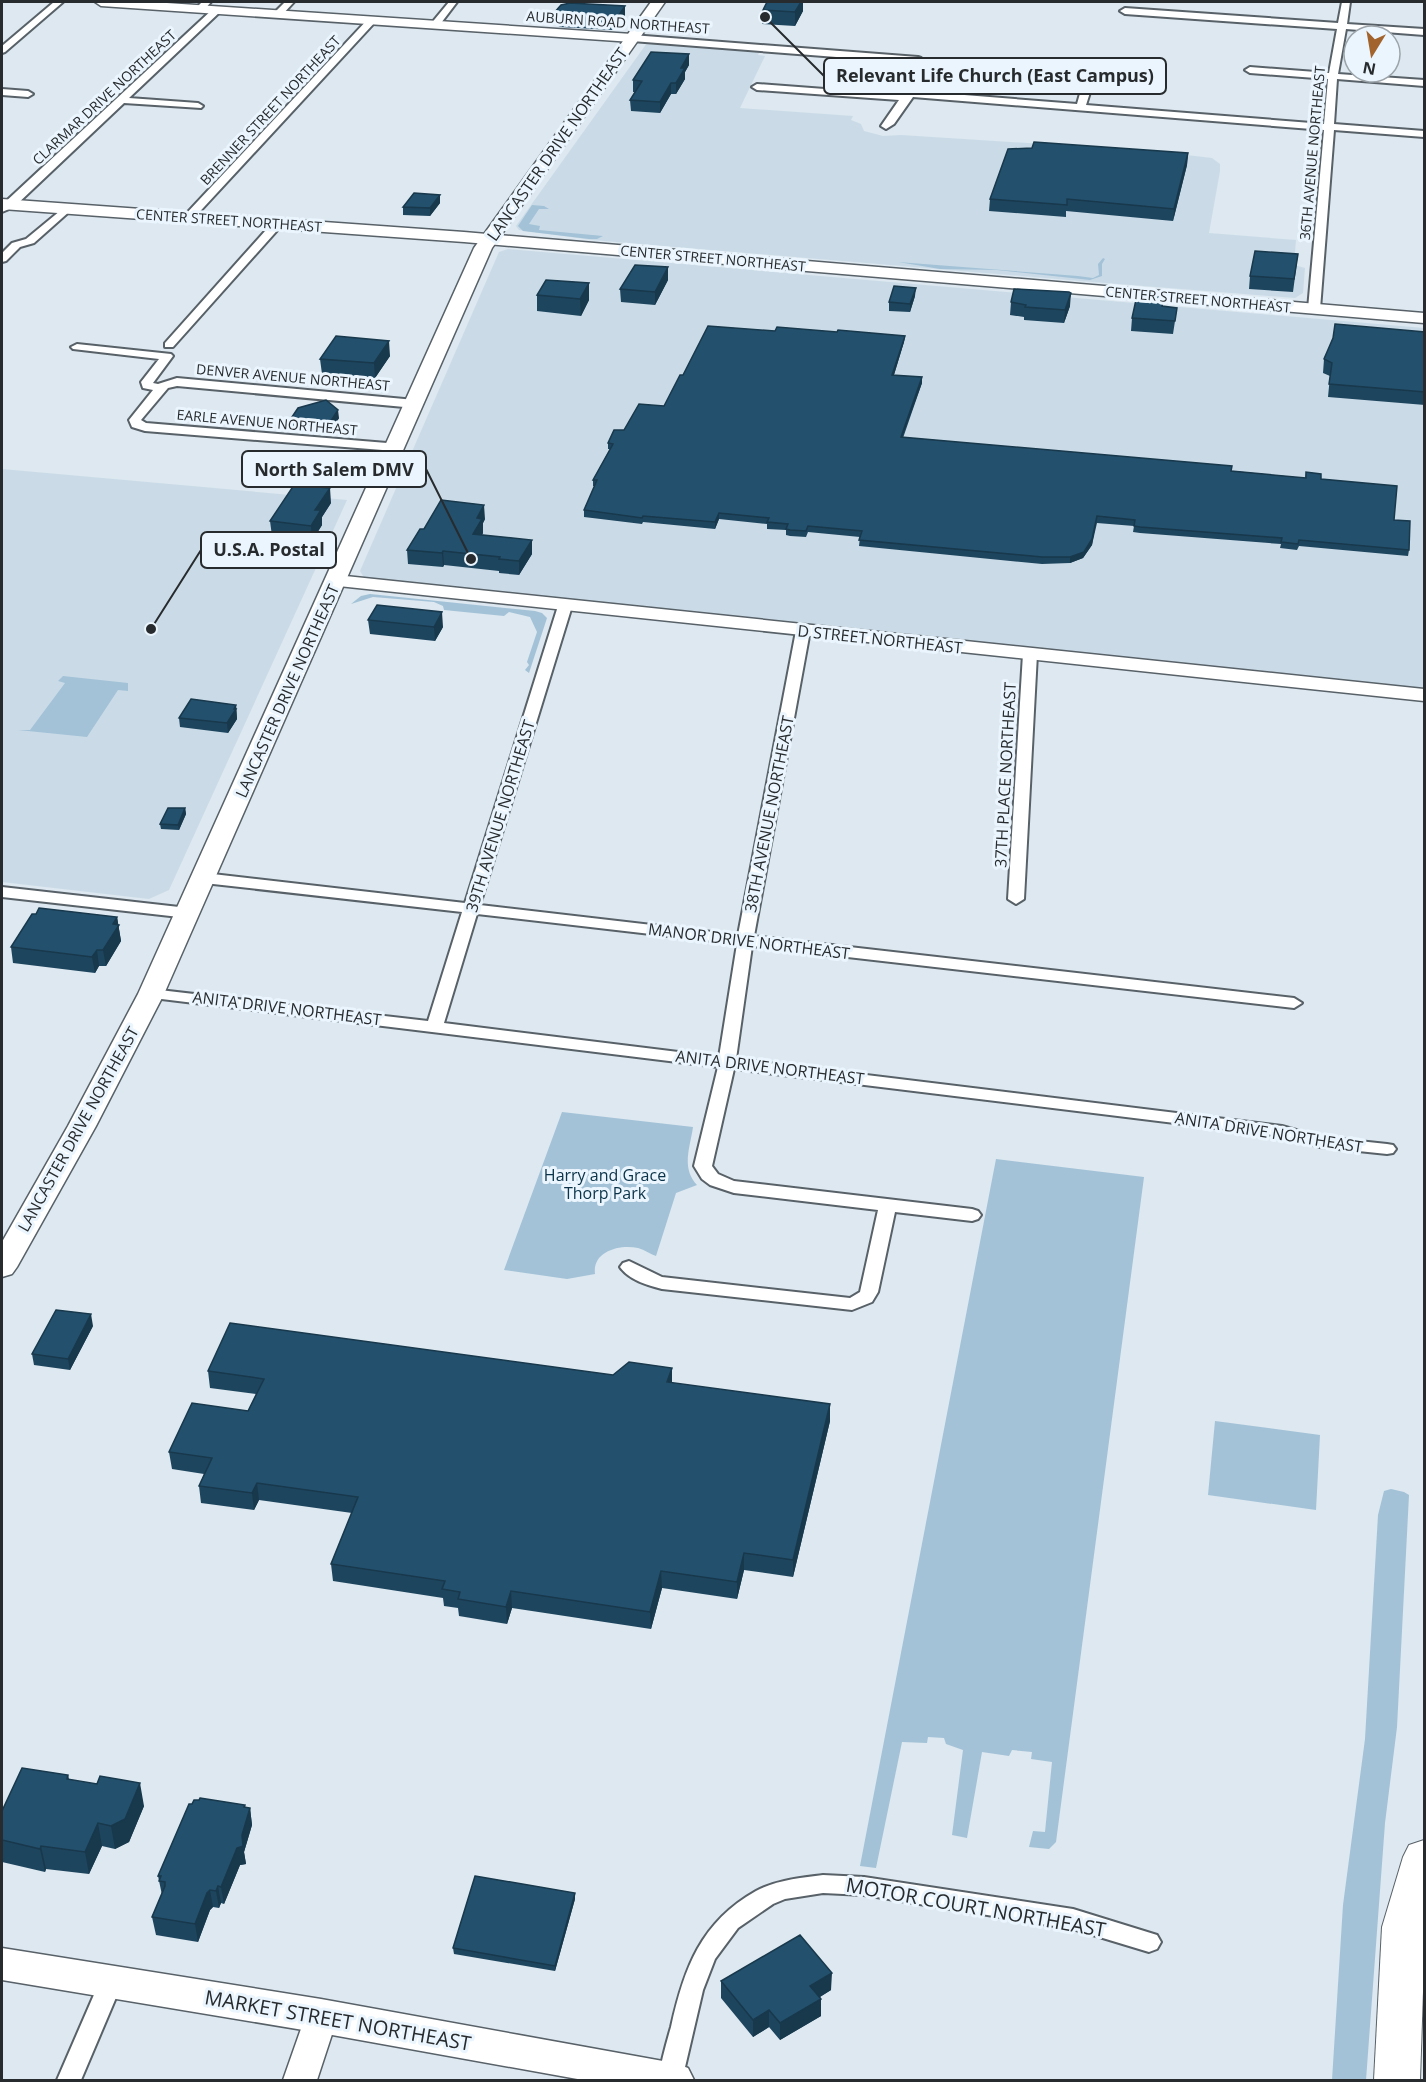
<svg xmlns="http://www.w3.org/2000/svg" width="1426" height="2082" viewBox="0 0 1426 2082" font-family="'Open Sans',sans-serif">
	<rect width="100%" height="100%" fill="#dde8f0"/>
	<!-- built -->
	<path fill="#cadbe7" d="M647,43L760,51L758,55L765,56L740,108L853,116L851,120L861,124L864,131L883,136L901,135L1152,151L1212,158L1220,164V171L1209,233L1296,240L1294,265L1305,268L1303,293L1295,298L1080,281L592,240L519,230L516,226Z
		M508,249L1424,328V688L365,579L360,571L499,252Z
		M2,469L347,500L169,890L149,899L2,882Z"/>
	<!-- green -->
	<path fill="#a3c2d7" d="M532,205L544,206L549,209H539L529,224L540,226L539,230L603,236L597,239H589L523,231L518,226Z
		M1103,258L1105,259L1102,264V276L1090,280L997,270L940,269L898,262L1078,276L1093,278L1099,275L1098,264Z
		M370,594L535,611L542,613L547,618L529,673L525,670L529,665L527,662L537,632L530,617L509,612L504,616L444,610L443,606L434,602L373,597L351,604L361,596Z
		M63,676L128,683V691L118,690L87,737L18,730H30L65,683L58,681Z
		M562,1112L693,1127C690,1148 681,1168 697,1185L676,1193L656,1256C650,1254 645,1250 638,1248C620,1244 592,1251 595,1274L567,1279L504,1270Z
		M996,1159L1144,1177L1056,1842L1049,1849L1029,1847L1033,1831L1045,1832L1052,1762L1031,1759L1032,1752L1012,1750L1009,1756L982,1752L967,1838L952,1835L963,1750L946,1744L944,1738L928,1737L927,1743L902,1742L876,1868L860,1866Z
		M1215,1421L1320,1435L1316,1510L1208,1495Z
		M1391,1489L1404,1492L1409,1495L1397,1727L1385,1823L1366,2080H1332L1343,1905L1365,1739L1378,1515L1384,1491Z"/>
	<g fill="none" stroke-linecap="round" stroke-linejoin="round">
		<!-- street casing -->
		<g stroke="#586168" stroke-width="4">
			<path id="street" d="M54,2H63L5,52L2,53V46Z
				M202,2H211L203,11H197L195,9Z
				M285,2H294L281,16H275V12Z
				M449,2H457L438,27H432L430,25Z
				M1342,2H1350L1347,24L1424,29V35L1346,29L1338,74L1424,80V86L1337,79L1334,124L1424,131V137L1334,130L1320,309L1314,312L1308,309L1324,130L913,97L894,124L886,129L881,126L899,100L757,90L752,87L757,84L904,95L905,94L902,90L914,63L632,41L627,38L632,35L918,57L921,58L924,64L912,90L914,91L1077,104L1083,83L1088,80L1093,83L1086,105L1324,124L1328,79L1250,73L1245,70L1250,67L1329,73L1337,29L1125,14L1120,11L1125,8L1338,23Z
				M214,8L222,10L129,98L198,103L203,106L201,108L124,103L14,207L2,212V205Z
				M369,18L377,20L192,220H184V216Z
				M2,89L28,91L33,94L28,97L2,95Z
				M66,206L70,207V211L34,243L20,247L6,261L2,262V253L12,243L26,239Z
				M278,220L282,221V225L173,347H165V343L274,221Z
				M77,344L171,354L173,356L153,383L158,384L177,378L415,400L421,404L415,408L177,386L168,388L141,420L146,423L399,444V450L395,451L145,431L132,427L129,420L153,390L143,388L141,382L159,359L73,349L71,347Z
				M565,602L572,606L480,905L738,935L796,631L798,628H808L810,631L754,936L1294,998L1302,1003L1294,1008L752,946L736,1059L1282,1126L1321,1137L1387,1144L1393,1145L1396,1149L1393,1153L1387,1154L1320,1147L1281,1136L734,1069L712,1166L718,1174L734,1181L972,1209L978,1211L981,1215L978,1219L972,1221L895,1212L878,1292L872,1302L852,1310L662,1289C647,1285 629,1280 620,1267L623,1263L629,1261L662,1277L850,1298L860,1292L878,1210L734,1193L710,1185L702,1179L694,1166L718,1067L145,997L143,994L145,991L151,989L428,1021L462,912L204,883L196,878L204,873L465,903L558,606ZM477,914L737,944L719,1057L444,1023Z
				M1030,650L1037,654L1024,899L1016,904L1008,899L1023,654Z
				M2,887L188,908L196,913L188,918L2,897Z
				M823,1875L864,1877L1073,1909L1157,1935L1161,1942L1157,1949L1149,1952L1073,1929L864,1895L823,1893L785,1899L773,1904L738,1928L715,1959L703,1990L682,2080H658C661,2063 666,2044 671,2027C684,1968 701,1922 756,1891C776,1880 801,1878 823,1875Z
				M111,1971L119,1974L123,1981L81,2080H57L103,1974Z"/>
		</g>
		<!-- secondary casing -->
		<g stroke="#586168" stroke-width="3">
			<path id="secondary" d="M95,2H152L632,34L639,38L632,42L101,6Z
				M2,199L464,232L1424,313V323L464,242L2,209Z
				M336,575L1424,689V701L329,585L326,581L329,577Z
				M321,2001L333,2006L338,2016L317,2080H283L309,2006Z"/>
		</g>
		<!-- primary casing -->
		<g stroke="#586168" stroke-width="3">
			<path id="primary" d="M651,2H665L492,248L164,994L96,1126L17,1267L12,1274L2,1277V1242L68,1126L138,994L474,248Z
				M2,1948L321,1999L674,2063L688,2068L694,2080H583L321,2033L2,1980Z"/>
		</g>
		<!-- highway casing -->
		<g stroke="#586168" stroke-width="2">
			<path id="highway" d="M1424,1840V1962L1420,2080H1374L1382,1927L1403,1857L1409,1845Z"/>
		</g>
		<!-- street -->
		<use href="#street" fill="#fff" fill-rule="evenodd"/>
		<!-- secondary -->
		<use href="#secondary" fill="#fff" fill-rule="evenodd"/>
		<!-- primary -->
		<use href="#primary" fill="#fff" fill-rule="evenodd"/>
		<!-- highway -->
		<use href="#highway" fill="#fff" fill-rule="evenodd"/>
	</g>
	<!-- wall -->
	<path fill="#1e455e" d="M763,10L803,11L795,26L762,24Z
		M554,13L625,17L617,29L612,30L560,27L555,24Z
		M689,54V65L685,72V79L676,94H671L660,113L631,111L630,100L635,92H633V80Z
		M1188,153L1187,165L1173,221L1066,211V217L989,211L990,199Z
		M440,203L430,216L403,215V207Z
		M1298,254L1293,292L1249,289L1250,276Z
		M668,280L655,305L621,302L620,289Z
		M589,283V300L581,316L537,311V295Z
		M915,296L910,312L889,311V302Z
		M1011,302L1070,306L1064,323L1024,320V317L1010,315Z
		M1163,306L1177,308L1173,334L1131,331L1132,318Z
		M775,331L837,332L905,336L904,342L894,375L922,383L903,438L1305,478L1306,472L1321,479L1394,520L1409,550L1408,556L1299,546L1297,550L1280,548L1281,544L1140,533L1133,532L1134,526L1097,523L1092,545L1083,558L1070,563L1042,564L859,546L860,537L808,532L806,537L790,536L786,535V530L767,529V524L719,519L715,529L643,522L642,524L584,517V510L595,486H593V480L610,449H608V443L624,430L664,406L683,375Z
		M1425,332V405L1328,397L1330,376L1323,373L1324,359Z
		M390,356L375,378L322,374L320,359Z
		M339,418L330,433L291,429L290,420Z
		M331,503L322,517V525L312,541L272,536L270,521Z
		M485,519L483,523V533L482,535L532,554L519,575L499,573V571L444,565L443,567L408,564L407,550L424,529Z
		M368,620L443,627L435,641L370,634Z
		M236,705L237,719L228,733L180,727L179,718Z
		M185,808L186,814L179,830L161,829L160,824Z
		M117,917L121,941L106,966H99L95,973L13,963L11,947Z
		M93,1326L70,1370L34,1365L32,1354Z
		M208,1371L672,1383L830,1421L793,1577L744,1570L737,1599L662,1588L651,1629L512,1608L507,1624L459,1616L458,1608L444,1606L443,1598L333,1581L331,1564L352,1513L259,1500L254,1510L201,1503L199,1486L204,1474L172,1469L169,1452L248,1411L256,1394L210,1388Z
		M68,1775L69,1779L144,1806L129,1842L115,1849L102,1846L89,1874L46,1869L45,1872L2,1862V1811Z
		M245,1807L250,1808L252,1825L244,1852L246,1864L240,1865L224,1904L221,1903L219,1908L213,1907L210,1910L198,1942L156,1935L152,1917L162,1895L158,1876Z
		M575,1899L555,1971L454,1954L453,1948Z
		M721,1981L831,1990L820,1997L821,1999V2016L780,2040L769,2027L753,2037L721,1998Z"/>
	<!-- shaded-wall -->
	<path fill="#18384c" d="M801,2H803V11L795,26V12Z
		M625,6V17L617,29L612,30V19Z
		M689,54V65L685,72V79L676,94V83L681,68Z
		M671,83V94L660,113V102Z
		M1188,153L1187,165L1173,221L1174,209Z
		M440,195V203L430,216V208Z
		M668,267V280L655,305V292Z
		M589,283V300L581,316L580,299Z
		M916,288L915,296L910,312V304Z
		M1071,293L1070,306L1064,323L1065,310Z
		M905,336L904,342L892,381V375Z
		M389,341L390,356L375,378L374,363Z
		M922,377V383L900,443L901,437Z
		M338,410L339,418L330,433L329,424Z
		M330,488L331,503L322,517V525L312,541L311,526L315,510Z
		M484,505L485,519L483,523V533L474,548L473,534L477,518Z
		M719,513V519L715,529V522Z
		M1097,516L1092,545L1083,558L1070,563V557Z
		M532,540V554L519,575V561Z
		M443,551L444,565L443,567L442,553Z
		M442,612L443,627L435,641L434,627Z
		M236,705L237,719L228,733L227,723Z
		M185,808L186,814L179,830L178,825Z
		M117,917L121,941L106,966L103,950L113,924Z
		M97,950L99,966L95,973L92,957Z
		M91,1314L93,1326L70,1370L68,1359Z
		M672,1368V1385L667,1382Z
		M830,1404V1421L793,1577V1560Z
		M257,1483L259,1500L254,1510L252,1493Z
		M744,1553V1570L737,1599V1582Z
		M661,1571L662,1588L651,1629L650,1612Z
		M511,1591L512,1608L507,1624L506,1607Z
		M140,1783L144,1806L129,1842L115,1849L111,1826Z
		M245,1805L247,1818L250,1808L252,1825L244,1852L242,1835Z
		M98,1823L102,1846L89,1874L85,1852Z
		M41,1846L46,1869L45,1872L40,1849Z
		M243,1846L246,1864L240,1865L224,1904L221,1887L237,1848Z
		M218,1886L221,1903L219,1908L216,1891Z
		M210,1890L213,1907L210,1910L198,1942L195,1924L207,1893Z
		M575,1893V1899L555,1971V1966Z
		M832,1973L831,1990L810,2003V1986Z
		M821,1999V2016L780,2040V2023Z
		M769,2010V2027L753,2037V2020Z"/>
	<!-- building -->
	<path fill="#23506d" stroke="#18384c" stroke-width="1.5" d="M767,2H801L795,12L763,10Z
		M570,3L625,6L617,18L612,19L560,16L554,13L561,5Z
		M651,52L689,54L681,68H685L676,83H671L660,102L630,100L642,81L633,80Z
		M1034,142L1188,153L1174,209L1067,199V205L990,199L1008,149L1032,148Z
		M414,193L440,195L430,208L403,207Z
		M1255,251L1298,254L1294,279L1250,276Z
		M635,265L668,267L655,292L620,289Z
		M546,280L589,283L580,299L537,295Z
		M894,286L916,288L910,304L889,302Z
		M1014,289L1069,292L1071,293L1065,310L1025,307L1026,305L1011,302Z
		M1137,295L1164,297L1162,306L1177,308L1175,321L1132,318Z
		M1335,324L1425,332V392L1329,384L1332,363L1324,359L1333,338Z
		M708,326L775,331L777,327L837,332L838,330L905,336L892,375L922,377L901,437L1232,466L1231,471L1306,478V472L1321,474V479L1397,486L1394,520L1410,521L1409,550L1299,540L1298,544L1281,542L1282,538L1140,527L1134,526L1135,520L1097,516L1092,539L1084,552L1070,557H1042L859,540L862,531L808,526L806,531L790,530L786,529L788,524L767,522L769,518L719,513L715,522L643,516L642,518L584,510L597,480H593L613,444L608,443L614,430H624L639,404L664,406L680,375H683Z
		M336,336L389,341L374,363L320,359Z
		M326,400L338,410L329,424L290,420L298,408Z
		M294,485L330,488L315,510H321L311,526L270,521Z
		M441,500L484,505L477,518L482,519L473,534L532,540L519,561L499,559L500,557L443,551L442,553L407,550L420,529H424Z
		M377,605L442,612L434,627L368,620Z
		M191,699L236,705L234,709H236L227,723L179,718Z
		M168,808H185L178,825L160,824Z
		M39,908L117,917L113,924L119,925L103,950H97L92,957L11,947L32,914H36Z
		M56,1310L91,1314L68,1359L32,1354Z
		M230,1323L613,1375L629,1362L672,1368L667,1382L830,1404L793,1560L744,1553L737,1582L661,1571L650,1612L511,1591L506,1607L458,1599L460,1592L442,1589L445,1581L331,1564L358,1497L257,1483L252,1493L199,1486L212,1458L169,1452L192,1403L248,1411L264,1379L208,1371Z
		M22,1768L68,1775L67,1779L97,1784L100,1776L140,1783L125,1819L111,1826L98,1823L85,1852L41,1846L40,1849L2,1840V1811Z
		M200,1798L245,1805L244,1807L250,1808L242,1835L243,1846L237,1848L221,1887L218,1886L216,1891L210,1890L207,1893L195,1924L152,1917L165,1886V1882L159,1881L161,1876H158L189,1804H192L194,1800H199Z
		M475,1876L575,1893L555,1966L453,1948Z
		M800,1935L832,1973L810,1986L821,1999L780,2023L769,2010L753,2020L721,1981Z"/>
	<g text-anchor="middle" dominant-baseline="central" stroke-width="6" stroke-linejoin="round" paint-order="stroke">
		<!-- far-street labels -->
		<g font-size="14" fill="#272b2e" stroke="#eaf5fd">
			<text transform="translate(618 22) rotate(4)">AUBURN ROAD NORTHEAST</text>
			<text transform="translate(104 97) rotate(-43)">CLARMAR DRIVE NORTHEAST</text>
			<text transform="translate(270 110) rotate(-47)">BRENNER STREET NORTHEAST</text>
			<text transform="translate(1312 153) rotate(-85)">36TH AVENUE NORTHEAST</text>
			<text transform="translate(229 220) rotate(4)">CENTER STREET NORTHEAST</text>
			<text transform="translate(713 258) rotate(5)">CENTER STREET NORTHEAST</text>
			<text transform="translate(1198 299) rotate(5)">CENTER STREET NORTHEAST</text>
			<text transform="translate(293 377) rotate(5)">DENVER AVENUE NORTHEAST</text>
			<text transform="translate(267 422) rotate(5)">EARLE AVENUE NORTHEAST</text>
		</g>
		<!-- street labels -->
		<g font-size="16" fill="#272b2e" stroke="#eaf5fd">
			<text transform="translate(557 144) rotate(-55)">LANCASTER DRIVE NORTHEAST</text>
			<text transform="translate(880 639) rotate(6)">D STREET NORTHEAST</text>
			<text transform="translate(287 691) rotate(-66)">LANCASTER DRIVE NORTHEAST</text>
			<text transform="translate(1005 775) rotate(-87)">37TH PLACE NORTHEAST</text>
			<text transform="translate(769 814) rotate(-79)">38TH AVENUE NORTHEAST</text>
			<text transform="translate(500 816) rotate(-73)">39TH AVENUE NORTHEAST</text>
			<text transform="translate(749 941) rotate(7)">MANOR DRIVE NORTHEAST</text>
			<text transform="translate(287 1008) rotate(7)">ANITA DRIVE NORTHEAST</text>
			<text transform="translate(770 1067) rotate(7)">ANITA DRIVE NORTHEAST</text>
			<text transform="translate(78 1129) rotate(-61)">LANCASTER DRIVE NORTHEAST</text>
			<text transform="translate(1269 1132) rotate(9)">ANITA DRIVE NORTHEAST</text>
		</g>
		<!-- park labels -->
		<g font-size="16" fill="#0a3248" stroke="#eaf5fd">
			<text x="605" y="1175">Harry and Grace<tspan x="605" dy="18">Thorp Park</tspan></text>
		</g>
		<!-- near-street labels -->
		<g font-size="20" fill="#272b2e" stroke="#eaf5fd">
			<text transform="translate(976 1907) rotate(10)">MOTOR COURT NORTHEAST</text>
			<text transform="translate(338 2020) rotate(10)">MARKET STREET NORTHEAST</text>
		</g>
	</g>
	<!-- callouts -->
	<path fill="none" stroke="#272b2e" stroke-width="2" d="M765 17L824 76M471 559L426 469M151 629L201 550"/>
	<g fill="#272b2e" stroke="#eaf5fd" stroke-width="2">
		<circle cx="765" cy="17" r="6"/>
		<circle cx="471" cy="559" r="6"/>
		<circle cx="151" cy="629" r="6"/>
	</g>
	<g fill="#eaf5fd" stroke="#272b2e" stroke-width="2">
		<rect x="824" y="58" width="342" height="36" rx="6"/>
		<rect x="242" y="451" width="184" height="36" rx="6"/>
		<rect x="201" y="532" width="135" height="36" rx="6"/>
	</g>
	<g font-size="18" text-anchor="middle" font-weight="bold" fill="#272b2e">
		<text x="995" y="82">Relevant Life Church (East Campus)</text>
		<text x="334" y="476">North Salem DMV</text>
		<text x="269" y="556">U.S.A. Postal</text>
	</g>
	<!-- border -->
	<rect width="1426" height="2082" fill="none" stroke="#272b2e" stroke-width="6"/>
	<!-- north arrow -->
	<g transform="translate(1372 54) rotate(191)"><circle r="28" fill="#eaf5fd" stroke="#9ca4aa" stroke-width="1.5"/>
	<path d="M0-4.5L10 22L0 15L-10 22Z" fill="#a3632c"/>
	<text y="-9" font-size="16" font-weight="bold" text-anchor="middle" fill="#272b2e">N</text>
	</g>
</svg>
